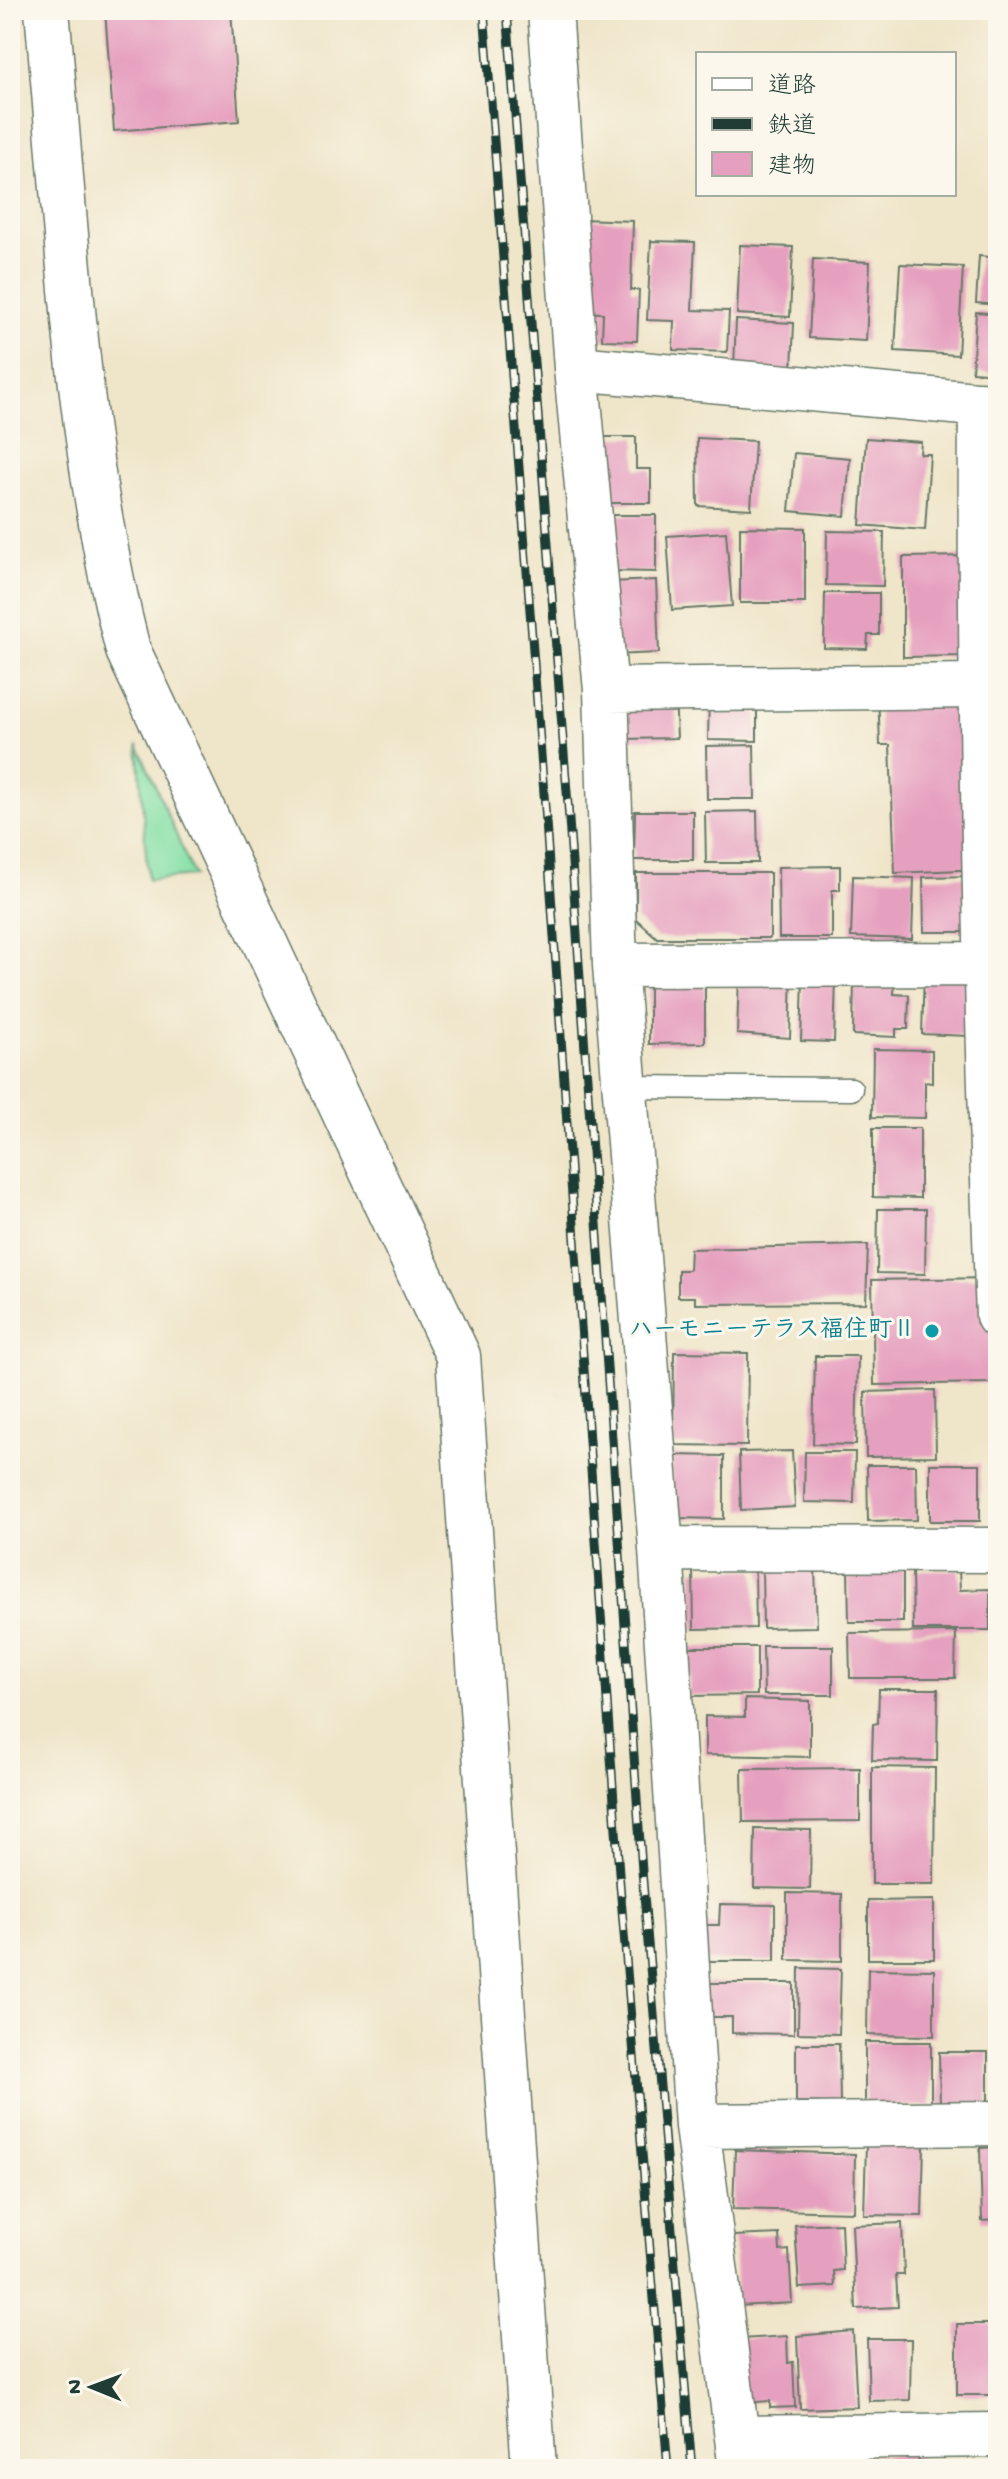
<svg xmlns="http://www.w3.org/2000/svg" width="1008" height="2479" viewBox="0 0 1008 2479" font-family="'Gochi Hand','Klee One',sans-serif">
	<rect width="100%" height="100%" fill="#fbf7ec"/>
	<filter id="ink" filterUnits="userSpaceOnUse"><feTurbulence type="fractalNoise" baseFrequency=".0125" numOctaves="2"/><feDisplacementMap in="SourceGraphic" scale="16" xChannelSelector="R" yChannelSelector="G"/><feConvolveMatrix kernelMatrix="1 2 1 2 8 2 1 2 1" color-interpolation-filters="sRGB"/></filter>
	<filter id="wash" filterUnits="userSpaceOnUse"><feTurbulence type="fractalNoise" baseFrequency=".006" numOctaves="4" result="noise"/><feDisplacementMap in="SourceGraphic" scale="32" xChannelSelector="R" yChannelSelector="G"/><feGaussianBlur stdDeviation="1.8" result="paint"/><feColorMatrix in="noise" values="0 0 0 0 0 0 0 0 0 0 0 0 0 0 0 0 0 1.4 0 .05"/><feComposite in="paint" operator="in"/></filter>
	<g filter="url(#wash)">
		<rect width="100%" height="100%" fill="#efe5c9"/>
		<!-- green -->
		<path fill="#86e0a7" stroke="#528e6e" stroke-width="2" d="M138,745L194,876L148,880Z"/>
		<g id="blocks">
			<!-- building -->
			<path fill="#e6a0bf" d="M105,10H231L239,121L114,131Z
				M581,219L633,221L631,290H639L637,341L602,340L603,313L578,312Z
				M651,241L695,242L692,310L729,311L727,352L673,350L674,321L647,320Z
				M740,245L793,247L790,317L737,314Z
				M979,256L998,258V305L976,303Z
				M813,259L870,262L866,341L809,338Z
				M900,264L963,267L958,355L895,351Z
				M976,312L998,314V374L972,372Z
				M736,320L794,323L792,370L734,368Z
				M600,437H636V469H651V503H600Z
				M697,438L755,441L751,509L698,506Z
				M866,438L921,442L920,454H930L925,530L860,525Z
				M794,453L850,458L845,516L789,511Z
				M609,515H656V572L608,571Z
				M740,527L805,528V603H740Z
				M827,531L884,532L883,586L826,585Z
				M726,532L732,606L672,610L667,536Z
				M970,556L961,656L903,657V557Z
				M656,580L659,653L612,655L609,582Z
				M825,593H879V635H868L867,649L824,648Z
				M974,687L981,869L895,873L890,745H880L878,691Z
				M675,693L677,738L622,739L620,695Z
				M709,693L757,694V741L708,740Z
				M754,745L755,799H707L706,746Z
				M635,811H693V860H634Z
				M757,811L758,863H706L705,812Z
				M840,866V890H832V938H779L778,867Z
				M636,873H770V938H657L636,919Z
				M853,876L914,878L912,939L851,937Z
				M974,876V932H924L923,877Z
				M924,971L970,973L968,1036L922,1034Z
				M739,974L792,975L790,1038L737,1034Z
				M803,979L836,980L834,1042L801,1041Z
				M854,979H895L894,994L909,995L908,1029H896V1037L853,1035Z
				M649,986H705V1043L649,1044Z
				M873,1049L932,1050V1083L925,1082V1118L872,1117Z
				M873,1128H920V1198L873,1197Z
				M878,1209H926L925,1274L877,1273Z
				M868,1245L866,1303L695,1304V1297H678V1270H689L690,1249Z
				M990,1278L991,1383L874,1385L872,1280Z
				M674,1352L748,1353L747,1446L673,1445Z
				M815,1356H858L856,1445L813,1444Z
				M935,1390L936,1456L866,1457L865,1392Z
				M792,1451L795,1507L741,1510L739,1452Z
				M805,1452H855L854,1503L804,1502Z
				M672,1455L724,1456V1519L672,1518Z
				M930,1464H980V1521H930Z
				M867,1465H916L917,1520L868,1521Z
				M815,1567L817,1627L763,1628L762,1568Z
				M693,1570H755L756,1628L694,1629Z
				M848,1570H903V1622H849Z
				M912,1570H959L960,1590L990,1589V1630H913Z
				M956,1632L955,1678H850L849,1633Z
				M763,1646H833V1695H764Z
				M689,1647H757V1695L689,1696Z
				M879,1689H938L937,1761L872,1760L873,1724L878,1723Z
				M745,1699L810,1701V1757L705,1755V1716L745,1717Z
				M872,1767L935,1768L934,1884H872Z
				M860,1768V1821L743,1822L742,1769Z
				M755,1829L811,1830L810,1889L754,1888Z
				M787,1893L842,1894V1961L787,1960Z
				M934,1900V1959H868V1901Z
				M720,1904L775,1905V1961H697V1925H719Z
				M799,1968L841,1969L839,2034L798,2033Z
				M868,1969L934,1970V2036L867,2035Z
				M706,1983H794V2034L732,2033V2017H697Z
				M865,2042H931V2106H865Z
				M796,2044H839L840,2103L796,2102Z
				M939,2052H988V2108H940Z
				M866,2144L924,2145L922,2216L864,2215Z
				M998,2147V2220L982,2221L980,2148Z
				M735,2150L855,2154L854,2212L733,2209Z
				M841,2223L843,2270L834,2271L835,2286L799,2288L795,2225Z
				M902,2223L904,2275H896L898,2307L856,2309L852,2225Z
				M779,2234L780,2251L789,2250L792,2303L737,2306L734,2236Z
				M957,2324H998V2395H957Z
				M853,2331L857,2407L800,2409L797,2336Z
				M787,2336L788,2363L793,2362L795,2407L770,2408V2401L743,2403L740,2339Z
				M867,2339H911L910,2400L869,2401Z
				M918,2454L919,2469H861L860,2457Z
				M849,2458L850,2469H801V2460Z"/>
		</g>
	</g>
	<g filter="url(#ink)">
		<use href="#blocks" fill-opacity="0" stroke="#687868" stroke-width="2"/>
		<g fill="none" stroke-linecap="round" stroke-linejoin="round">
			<!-- lane casing -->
			<g stroke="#687868" stroke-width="25">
				<path id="lane" d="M624,1087L851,1089"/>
			</g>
			<!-- street casing -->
			<g stroke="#687868" stroke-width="47">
				<path id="street" d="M47,10C66,219 76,447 128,650L458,1356L534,2469
					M550,10L576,368L606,690L615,965L661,1549L697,2126L741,2469
					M576,368L998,406
					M981,404C979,708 986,1012 998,1316
					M606,690L979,686
					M615,965L998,964
					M661,1549L998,1550
					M697,2126L998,2123
					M739,2438L998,2435"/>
			</g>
			<!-- lane -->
			<use href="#lane" stroke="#fff" stroke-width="22"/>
			<!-- street -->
			<use href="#street" stroke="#fff" stroke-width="44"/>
			<!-- rail casing -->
			<g stroke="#1f3d34" stroke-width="9">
				<path id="rail" d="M484,10L545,807L619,1873L668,2469
					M507,10L568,805L642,1871L692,2469"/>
			</g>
			<!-- rail -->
			<use href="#rail" stroke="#fbf7ec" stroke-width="6" stroke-dasharray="18" stroke-linecap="butt"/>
		</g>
	</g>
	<!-- markers -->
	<circle fill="#0f9aa8" stroke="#fbf7ec" stroke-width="3" cx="932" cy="1331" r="8"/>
	<g text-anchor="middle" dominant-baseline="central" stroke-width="6" stroke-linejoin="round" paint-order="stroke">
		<!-- culture labels -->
		<g font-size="24" font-weight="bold" fill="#0d838f" stroke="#fbf7ec" text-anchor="end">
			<text x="916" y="1331">ハーモニーテラス福住町Ⅱ</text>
		</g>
	</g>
	<!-- margin -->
	<rect width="1008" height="2479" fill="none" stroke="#fbf7ec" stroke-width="40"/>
	<!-- legend -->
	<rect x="696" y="52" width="260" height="144" fill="#fbf7ec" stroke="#a3ada2" stroke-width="2"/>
	<rect x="712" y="78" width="40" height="12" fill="#ffffff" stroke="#a3ada2" stroke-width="2"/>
	<text x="768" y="92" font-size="24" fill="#1f3d34">道路</text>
	<rect x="712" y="118" width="40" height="12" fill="#1f3d34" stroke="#a3ada2" stroke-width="2"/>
	<text x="768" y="132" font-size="24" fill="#1f3d34">鉄道</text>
	<rect x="712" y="152" width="40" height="24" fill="#e6a0bf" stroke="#a3ada2" stroke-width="2"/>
	<text x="768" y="172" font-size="24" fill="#1f3d34">建物</text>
	<!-- north arrow -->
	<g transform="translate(92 2387) rotate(271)" stroke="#fbf7ec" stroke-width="6" paint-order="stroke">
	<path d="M0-6L14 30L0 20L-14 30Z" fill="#1f3d34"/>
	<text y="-12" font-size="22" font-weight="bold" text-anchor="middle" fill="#1f3d34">N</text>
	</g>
</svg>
